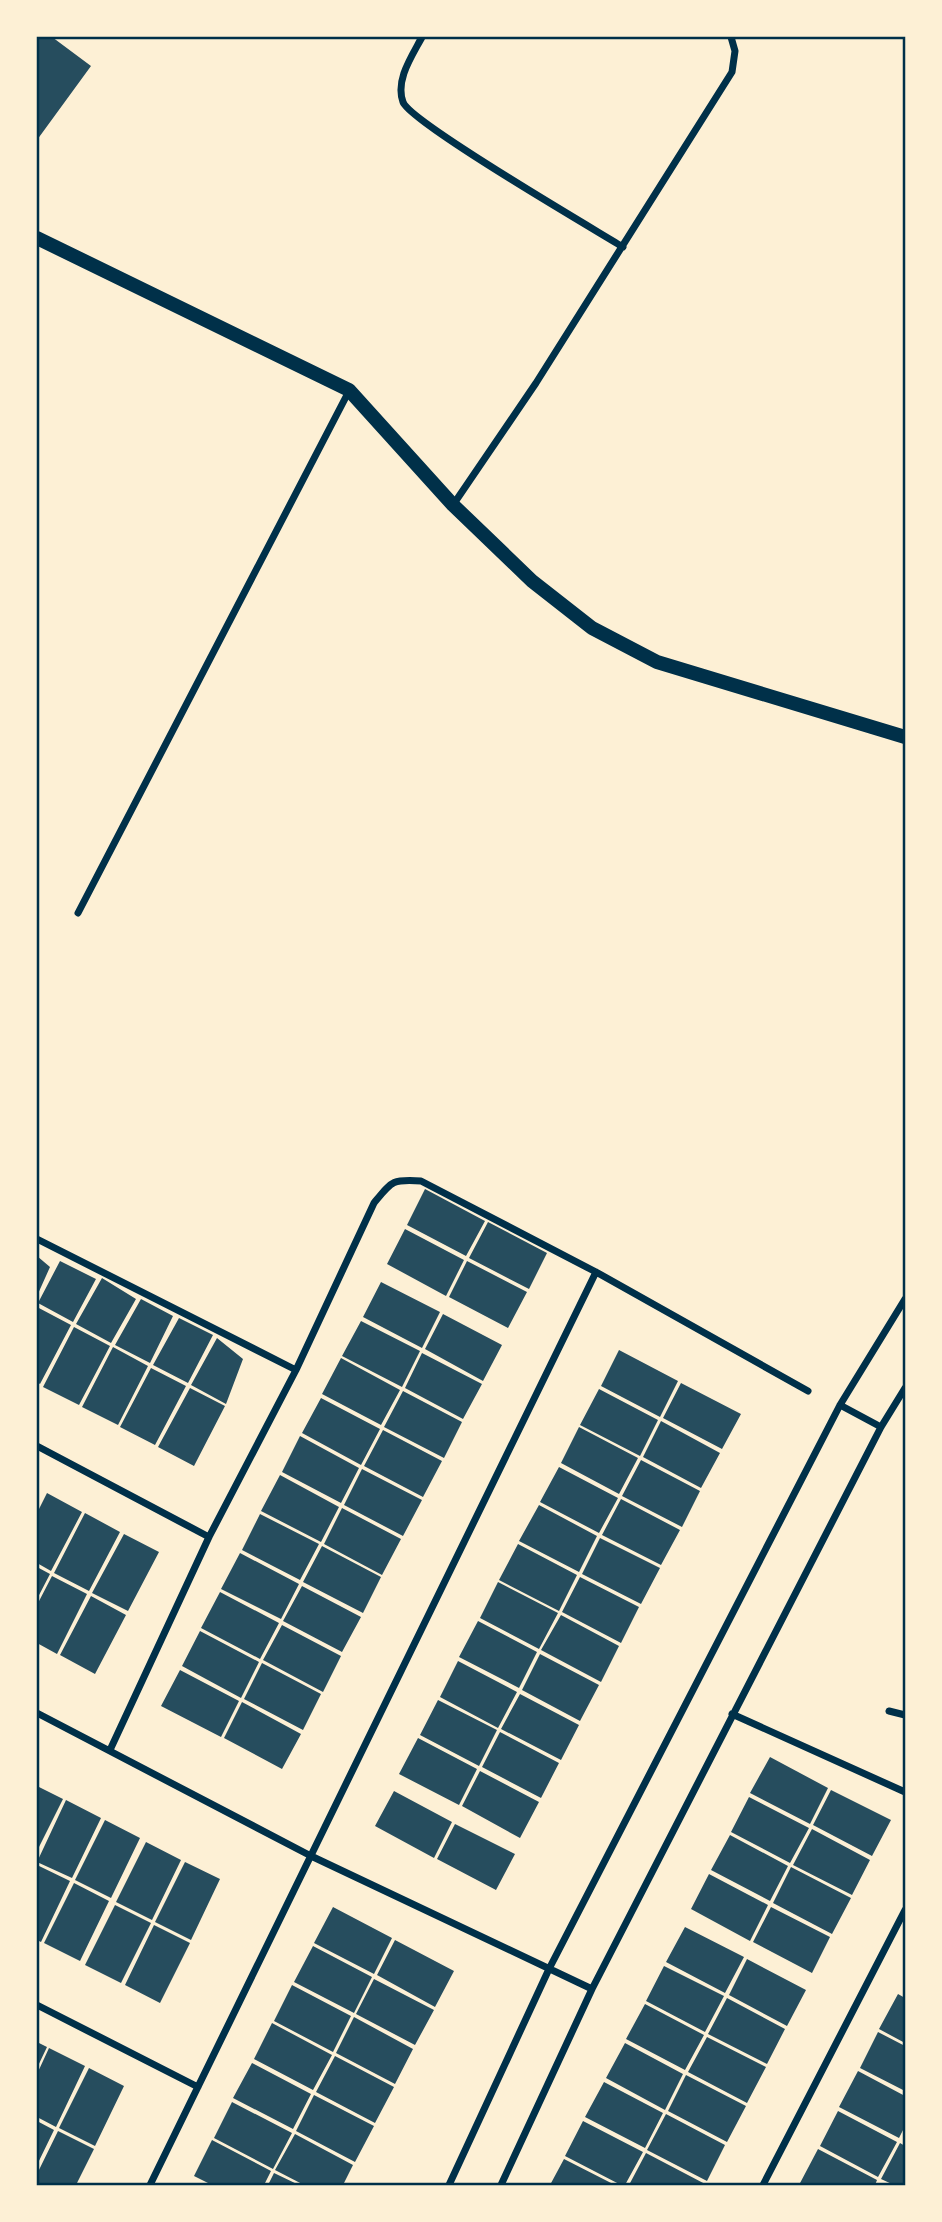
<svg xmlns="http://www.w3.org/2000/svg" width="942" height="2222" viewBox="0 0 942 2222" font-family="'DejaVu Sans',sans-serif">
	<rect width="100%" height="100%" fill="#fdf0d5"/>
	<!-- building -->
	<path fill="#264d5e" d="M37,37H52L91,66L37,140Z
		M425,1189L485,1221L466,1256L407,1225Z
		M488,1222L547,1253L529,1289L469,1258Z
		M405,1229L464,1260L446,1296L387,1264Z
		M37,1256L50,1267L37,1296Z
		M60,1261L96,1279L73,1322L38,1303Z
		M467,1261L527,1292L508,1328L449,1297Z
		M102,1278L136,1299L111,1343L76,1324Z
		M381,1282L440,1312L422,1348L363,1317Z
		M141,1299L173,1316L150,1363L115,1345Z
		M37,1307L71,1325L40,1384L37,1382Z
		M443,1314L502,1345L483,1381L425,1349Z
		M179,1318L213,1335L188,1383L153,1365Z
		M361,1321L420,1351L402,1387L342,1356Z
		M74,1327L110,1346L79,1405L43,1387Z
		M217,1338L243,1359L226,1404L191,1385Z
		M113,1347L148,1366L118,1425L82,1407Z
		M619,1350L678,1381L660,1417L601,1386Z
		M422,1353L482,1384L463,1419L405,1388Z
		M341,1358L400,1390L381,1425L322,1394Z
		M151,1368L186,1386L155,1445L120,1427Z
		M681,1383L741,1414L722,1449L663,1418Z
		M190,1388L225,1406L194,1466L158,1447Z
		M599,1389L658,1420L640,1456L580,1425Z
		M403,1391L462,1422L444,1458L384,1427Z
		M321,1398L380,1429L361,1465L302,1433Z
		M661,1421L720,1453L701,1488L643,1457Z
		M579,1427L638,1458L619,1494L561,1463Z
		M383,1430L442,1461L423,1497L364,1466Z
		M300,1436L359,1468L341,1503L282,1472Z
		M641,1460L700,1491L682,1527L622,1496Z
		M559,1467L618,1498L599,1533L540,1502Z
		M362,1469L422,1500L403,1536L344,1505Z
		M280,1475L339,1507L321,1542L261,1511Z
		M47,1493L82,1512L51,1571L37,1563V1513Z
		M621,1499L680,1530L661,1565L602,1535Z
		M539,1505L597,1536L579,1572L519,1541Z
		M342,1508L401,1539L382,1575L324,1544Z
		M85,1513L120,1532L89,1591L54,1573Z
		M260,1514L319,1544L300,1580L242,1550Z
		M124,1534L159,1552L128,1611L92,1593Z
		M600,1538L660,1568L641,1604L582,1574Z
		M518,1544L577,1575L559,1611L499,1580Z
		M322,1546L381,1577L363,1613L303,1582Z
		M240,1553L299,1584L281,1619L221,1589Z
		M37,1567L50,1574L37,1599Z
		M52,1576L87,1594L57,1654L37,1643V1605Z
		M580,1577L639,1607L621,1643L562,1612Z
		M498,1582L558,1613L539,1649L480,1618Z
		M302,1586L361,1617L342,1652L283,1621Z
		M220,1592L279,1623L260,1659L201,1628Z
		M91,1596L126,1615L95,1674L60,1655Z
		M561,1615L619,1646L601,1682L541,1650Z
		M478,1621L537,1652L519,1688L459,1657Z
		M282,1625L341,1656L323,1692L263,1660Z
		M200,1631L259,1662L241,1698L182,1666Z
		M540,1654L599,1685L580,1721L522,1690Z
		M458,1661L517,1692L498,1728L440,1697Z
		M262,1663L321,1694L303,1730L244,1699Z
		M180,1670L239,1701L221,1737L161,1706Z
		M520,1694L579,1725L561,1760L501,1729Z
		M438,1700L497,1730L479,1766L420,1735Z
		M242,1702L301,1734L282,1769L224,1738Z
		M500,1732L559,1763L541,1798L482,1767Z
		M418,1738L477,1769L459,1805L399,1774Z
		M770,1757L828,1788L810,1824L750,1793Z
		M480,1771L539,1802L520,1838L462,1806Z
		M37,1786L63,1799L37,1851Z
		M831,1790L891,1820L872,1856L813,1825Z
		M394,1791L452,1822L434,1858L375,1826Z
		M749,1797L809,1828L790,1863L731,1832Z
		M66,1800L101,1818L72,1878L37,1862Z
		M105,1820L140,1838L111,1898L75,1880Z
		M455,1824L515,1854L496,1890L437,1859Z
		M812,1829L870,1860L852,1895L793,1865Z
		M730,1835L788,1866L770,1901L711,1870Z
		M146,1842L181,1860L152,1920L116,1902Z
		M185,1862L220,1879L191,1940L155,1922Z
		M37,1865L70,1881L41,1942L37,1940Z
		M791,1867L851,1898L832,1934L773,1903Z
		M709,1874L768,1905L750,1941L691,1909Z
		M74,1883L109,1901L80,1961L44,1943Z
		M115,1905L151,1923L121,1983L85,1965Z
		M333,1907L392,1938L374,1974L314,1943Z
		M771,1907L830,1937L812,1973L753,1942Z
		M154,1925L190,1943L160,2003L125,1985Z
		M685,1927L744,1957L725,1993L666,1962Z
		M395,1940L454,1971L435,2007L377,1975Z
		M313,1946L372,1977L354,2013L294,1982Z
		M747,1959L806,1990L787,2026L729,1995Z
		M664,1966L724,1996L705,2032L646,2001Z
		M374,1979L434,2010L415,2045L356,2014Z
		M292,1985L351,2016L333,2052L274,2021Z
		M898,1994L905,1998V2043L879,2029Z
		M727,1998L785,2029L767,2064L708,2034Z
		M645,2004L704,2035L685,2070L626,2039Z
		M354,2017L413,2049L395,2084L336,2053Z
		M272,2023L332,2055L313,2090L254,2059Z
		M878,2032L905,2046V2091L860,2068Z
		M707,2037L766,2067L747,2103L688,2072Z
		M37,2042L47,2047L37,2068Z
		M625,2043L683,2074L665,2110L606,2078Z
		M49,2048L85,2066L56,2127L37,2117V2074Z
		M335,2056L394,2087L375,2123L316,2092Z
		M252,2063L311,2094L293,2129L233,2098Z
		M89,2068L124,2086L95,2146L59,2128Z
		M858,2071L905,2096V2126L899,2138L839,2107Z
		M686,2075L746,2106L727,2142L668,2111Z
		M604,2082L663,2113L645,2148L585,2117Z
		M314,2095L374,2126L355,2162L296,2131Z
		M232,2102L292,2133L273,2169L214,2138Z
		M838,2111L897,2142L878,2177L820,2146Z
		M666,2114L725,2145L707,2181L647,2150Z
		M37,2121L54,2130L37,2165Z
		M583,2121L643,2152L625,2185H621L565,2156Z
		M58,2131L94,2149L76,2185H37V2174Z
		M295,2134L353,2165L343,2185H304L275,2170Z
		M212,2140L271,2171L264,2185H212L194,2176Z
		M900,2143L905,2146V2185H894L881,2179Z
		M818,2149L877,2180L875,2185H799Z
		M646,2153L707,2185H629Z
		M564,2159L615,2185H550Z
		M274,2173L299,2185H268Z"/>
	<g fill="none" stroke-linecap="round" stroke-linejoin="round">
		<!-- minor -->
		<path stroke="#003049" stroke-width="7" d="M422,37C412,56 395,80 403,102C410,122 592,228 623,247
			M453,505L536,383L732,72L735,51L731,37
			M78,913L349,391
			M37,1239L296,1370
			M840,1405L881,1427
			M37,1446L209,1537
			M889,1711L905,1715
			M37,1713L311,1856L592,1989
			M732,1714L905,1792
			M110,1750L209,1537L296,1370L374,1203C392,1181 392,1179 421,1181L596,1272L808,1391
			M37,2005L198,2087
			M150,2185L596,1272
			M449,2185L549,1969L840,1405L905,1299
			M501,2185L592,1989L881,1427L905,1388
			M763,2185L905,1910"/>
		<!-- secondary -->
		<path stroke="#003049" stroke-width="14" d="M37,238L349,390L453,505L532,581L592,628L657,662L905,737"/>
	</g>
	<!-- border -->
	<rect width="942" height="2222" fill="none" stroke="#fdf0d5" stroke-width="77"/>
	<rect x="38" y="38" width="866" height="2146" fill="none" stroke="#003049" stroke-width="2.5"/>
</svg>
